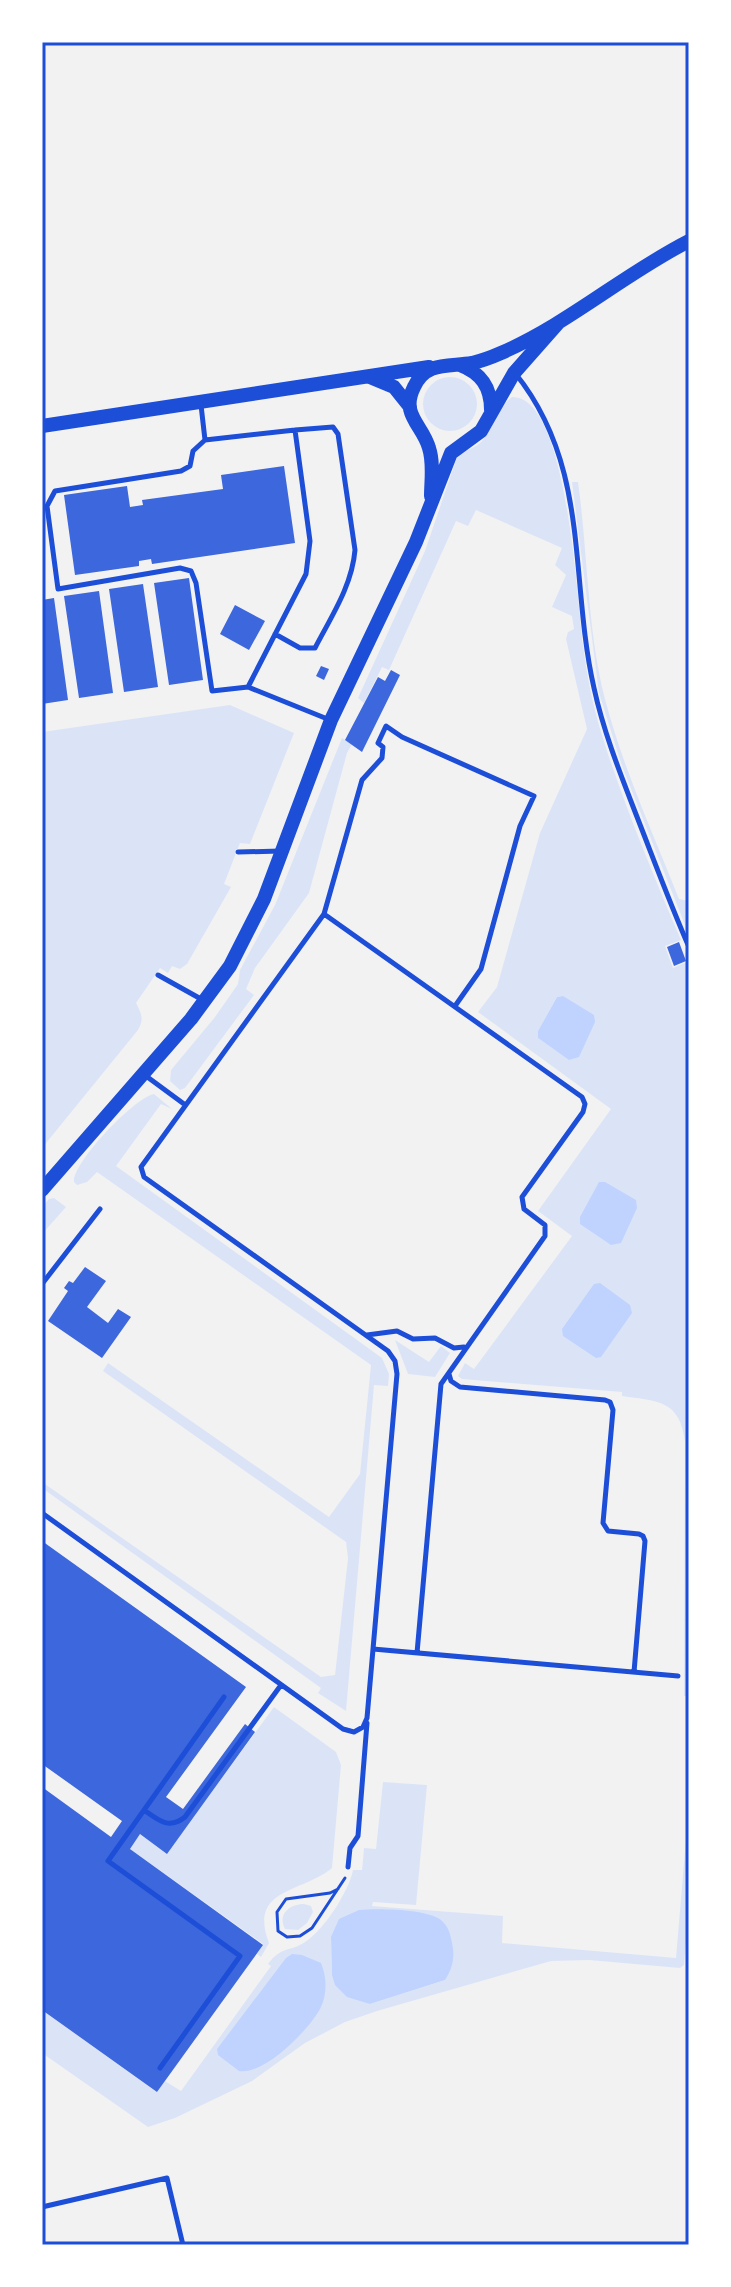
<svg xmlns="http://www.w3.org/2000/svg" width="731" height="2287" viewBox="0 0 731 2287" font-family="Quicksand,sans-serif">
	<rect width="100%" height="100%" fill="#f2f2f2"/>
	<!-- green -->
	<path fill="#dbe4f7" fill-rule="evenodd" d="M423 404a27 27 0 1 1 54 0a27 27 0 1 1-54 0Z
		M512,397C568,395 577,604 583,645C586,670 591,697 598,722C619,793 652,872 681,940L665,946L673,968L689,961V1696H684L685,1442C680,1400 658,1401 622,1396V1392L462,1379L458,1376L465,1363L474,1369L572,1236L538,1211L611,1109L478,1012L497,987L540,833L587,729L566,639L568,632L574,629L572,616L552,607L566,575L555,565L562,548L476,510L468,526L456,521L389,670L382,667L364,703L358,698L425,551L456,460C462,449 474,450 482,441C494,428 498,407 512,397ZM563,996L570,1060L538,1038V1031L557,997Z
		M572,482H578C588,553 587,629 605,699C623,768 653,833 679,899L689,901V935L622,766L599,693Z
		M230,705L294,733L250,844L240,843L224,884L231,887L187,964L180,969L172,966L168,973L160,968L136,1003C142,1015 144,1019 138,1030L42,1148V732Z
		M342,738L352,744L347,753L309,893L255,968L246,989L254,995L185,1088L180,1090L170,1081L171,1070L215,1017L238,984L240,970L275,905Z
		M154,1094L172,1109L161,1104L116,1166L382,1358L389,1374L388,1386L374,1385L346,1711L318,1693L321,1688L42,1488V1482L321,1677L335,1675L348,1558L346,1542L103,1371L108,1363L329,1517L360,1474L371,1365L97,1172L87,1182L77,1185L74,1182C72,1163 135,1097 154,1094Z
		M54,1198L66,1207L42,1234V1207L49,1199Z
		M395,1340L429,1362L441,1346L450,1353L435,1377L408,1374Z
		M274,1707L336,1752L341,1765L332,1868C302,1893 248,1888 269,1943L261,1957L257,1954L263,1944L130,1849L140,1834L167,1853Z
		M383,1782L427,1785L416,1905L373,1902L372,1906L503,1916L502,1943L676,1958L689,1803V1908L684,1965L680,1968L589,1960L551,1961L377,2011L345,2022L305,2043L252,2081L175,2118L148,2127L42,2053V2010L157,2092L165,2081L181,2091L271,1966L268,1964C281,1946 290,1952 305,1942C324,1930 349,1891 353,1870H362L364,1848L376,1849ZM331,1937L445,1980L370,2004L332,1975Z
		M304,1904L311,1906L313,1912L307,1923L298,1930L285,1929C277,1914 290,1904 304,1904Z"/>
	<!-- water -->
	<path fill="#bfd3fe" d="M563,996L594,1015L595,1022L579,1057L569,1060L538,1038V1031L557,997Z
		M599,1182H605L636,1200L637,1208L621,1243L611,1245L580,1224V1217Z
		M600,1283L630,1305L632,1313L601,1357L596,1358L563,1336L562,1329L594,1284Z
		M359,1910C377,1908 428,1909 441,1920C449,1927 450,1934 452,1943C455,1957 453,1968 445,1980L370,2004L347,1997L335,1985L332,1975L331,1937L339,1919Z
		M292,1954L302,1955L321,1963C327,1977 327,1994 321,2007C311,2028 264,2076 239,2071L218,2055L217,2049L286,1958Z"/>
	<!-- building -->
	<path fill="#3d67dc" d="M284,466L295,543L152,564L151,559L139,561V566L75,575L64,495L127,486L130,507L143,505L142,500L223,489L221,475Z
		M189,578L203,680L169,685L154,583Z
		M143,584L158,687L124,692L109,589Z
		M99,591L113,693L79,698L64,596Z
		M54,598L68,700L42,704V600Z
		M235,605L265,621L249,650L220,634Z
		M321,666L329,669L324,680L316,676Z
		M391,670L400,675L362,752L345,740L378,677L385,681Z
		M679,942L686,961L674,966L667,947Z
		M85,1267L106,1281L87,1307L108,1323L118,1309L131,1317L102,1358L48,1321L68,1291L64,1288L69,1281L73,1283Z
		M42,1541L246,1687L166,1797L183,1809L245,1724L255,1732L167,1854L140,1834L130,1849L263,1945L157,2092L42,2010V1787L111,1837L122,1821L42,1764Z"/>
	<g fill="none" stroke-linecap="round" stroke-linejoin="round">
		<!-- path -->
		<path stroke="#1d4ed8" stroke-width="3" d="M338,1889L330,1893L286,1899L277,1912L278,1931L287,1937L300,1936L312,1928L345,1878"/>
		<!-- service -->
		<path stroke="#1d4ed8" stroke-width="5" d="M515,373C591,467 569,578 594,688C604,734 622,778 639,822C655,863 671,906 689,947
			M201,405L205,440
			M295,430L205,440L193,451L190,466L181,471L55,491L47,506L58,589L180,568L191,571L196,583L212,691L248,687L330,720
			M248,687L306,574L310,541L295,430L333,427L338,434L355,550C352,586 331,617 315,648H300L275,634
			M238,852L281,851
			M324,914L582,1097L585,1104L583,1112L522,1197L524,1209L545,1225V1236L441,1384L417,1653
			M158,975L201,999
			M146,1076L184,1104
			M42,1284L100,1209
			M367,1335L397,1331L413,1339L435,1338L454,1348L464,1347
			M449,1374L451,1381L460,1387L605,1400L610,1402L613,1410L603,1523L608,1531L639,1534L643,1536L645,1541L634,1672
			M42,1513L343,1729L354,1732L363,1727L367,1718L397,1374L395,1361L388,1351L144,1177L141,1167L324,914L362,780L382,758L383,747L378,743L386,726L402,737L534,796L520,826L481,969L455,1006
			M373,1649L678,1676
			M144,1810C158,1820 169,1830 185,1817L281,1685
			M348,1867L350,1848L358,1836L367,1723
			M160,2068L240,1956L108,1861L224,1697
			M42,2207L167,2178L183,2245"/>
		<!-- tertiary -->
		<path stroke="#1d4ed8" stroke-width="14" d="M460,365C481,373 491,387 491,410
			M370,377L394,387L410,407
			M42,426L429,367
			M431,496C431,481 434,463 429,448C423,425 400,415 414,387C426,361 449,367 472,363C481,361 492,357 501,353C568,324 624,274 689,241
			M42,1190L191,1019L230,966L264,899L331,720L416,542L451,453L481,431L514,373L559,322"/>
	</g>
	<!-- border -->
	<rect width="731" height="2287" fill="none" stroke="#ffffff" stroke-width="88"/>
	<rect x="44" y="44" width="643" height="2199" fill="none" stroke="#1d4ed8" stroke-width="3"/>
</svg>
